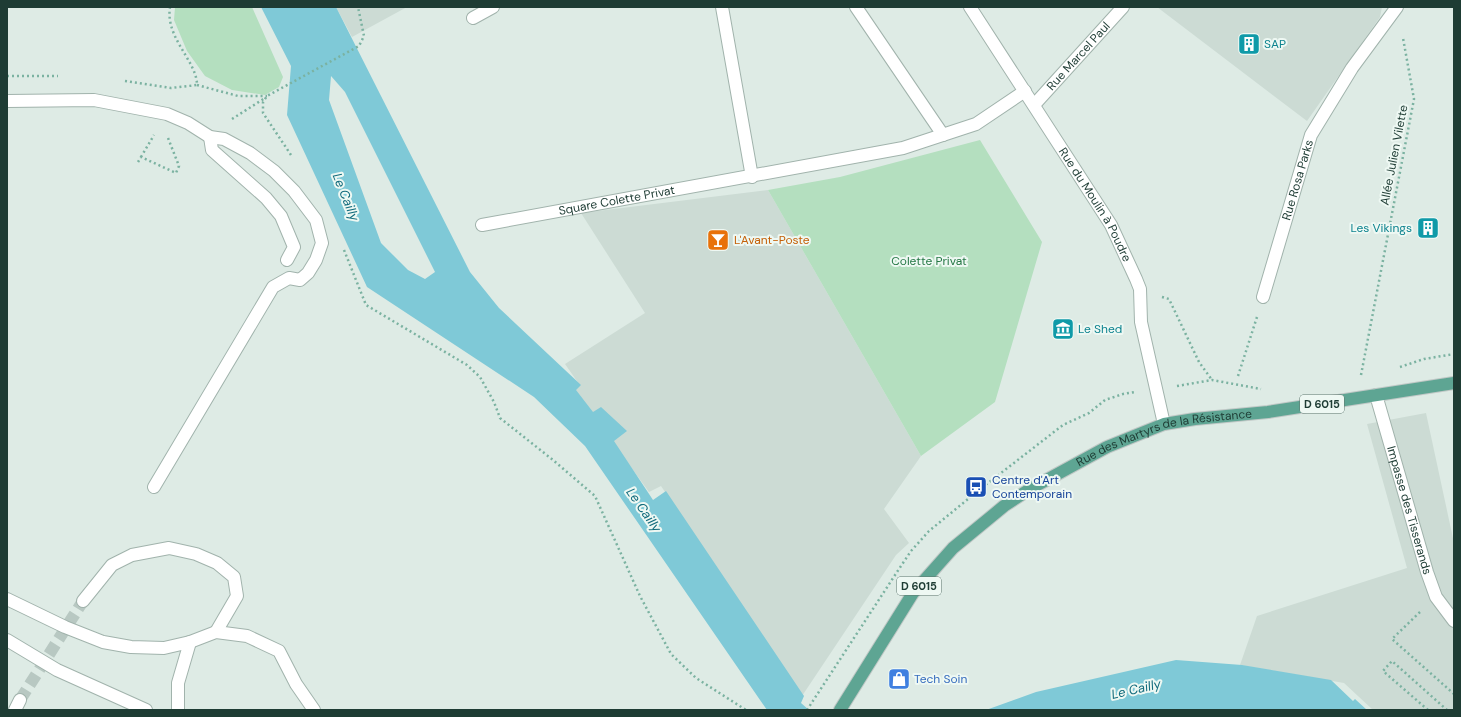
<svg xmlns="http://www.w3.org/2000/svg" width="1461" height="717" viewBox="0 0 1461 717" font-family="'DM Sans',sans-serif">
	<rect width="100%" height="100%" fill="#deebe5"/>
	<!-- built -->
	<path fill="#ccdbd4" d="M336,7H407L352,37Z
		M1157,7H1382L1380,17L1307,121Z
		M768,190L921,456L884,509L909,543L896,555L802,696L661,486L649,492L575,390L579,384L565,364L645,313L581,213Z
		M1426,413L1454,543V710H1373L1344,683L1240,665L1257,616L1407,568L1367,424Z"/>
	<!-- green -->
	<path fill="#b4dfbf" d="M175,7H252L283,77L279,87L265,95L232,90L205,76L187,51L174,20Z
		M980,140L1042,242L995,402L921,456L768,190L840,177Z"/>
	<!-- water -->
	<path fill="#7fc9d7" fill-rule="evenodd" d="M261,7H336L470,272L499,308L581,385L576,390L593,412L601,407L627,431L614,441L653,500L666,491L804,696L801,703L809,710H767L585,446L534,397L367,287L287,115L291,66ZM331,76L345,92L435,272L425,279L408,270L381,243L329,100Z
		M1176,660L1242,665L1331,680L1353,701L1355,699L1367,710H986L1036,692Z"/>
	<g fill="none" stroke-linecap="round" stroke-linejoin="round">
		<!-- minor-tunnel -->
		<path stroke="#b8c8c2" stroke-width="12" stroke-dasharray="12 6" stroke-linecap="butt" d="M20,700L83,601"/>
		<!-- minor casing -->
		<g stroke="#a1b3ac" stroke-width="14">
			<g id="minor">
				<path d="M722,7L752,177"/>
				<path d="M856,7L943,135"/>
				<path id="s1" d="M970,7L1111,225L1136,279L1140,289L1141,322L1164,424"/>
				<path d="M473,18L493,7"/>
				<path d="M7,101L94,100L167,114L188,123L210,137L224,139L250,153L274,171L294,191L316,220L322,243L316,260L308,273L300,280L289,278L273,287L154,487"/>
				<path id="s2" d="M1034,105L1123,7"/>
				<path d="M210,137L212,150L266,198L281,216L294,247L287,260"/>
				<path id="s3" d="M482,225L903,148L976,124L1025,91"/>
				<path id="s4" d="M1263,297L1311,135L1352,68L1397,7"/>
				<path id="s5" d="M1376,395L1427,572L1436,597L1454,621"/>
				<path d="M83,601L112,565L132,555L169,548L196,554L217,563L234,577L237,596L216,632"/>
				<path d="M15,710L20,700"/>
				<path d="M178,710V683L190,642"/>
			</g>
		</g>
		<!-- tertiary casing -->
		<g stroke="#a1b3ac" stroke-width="14">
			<path id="tertiary" d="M7,599L65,627L103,642L131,647L164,648L190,642L216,632L247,636L279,651L296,684L314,710
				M7,640L57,670L146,710"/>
		</g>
		<!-- primary casing -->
		<g stroke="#c0c8c6" stroke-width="14">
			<g id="primary">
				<path id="s6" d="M840,710L913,593L953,548L1004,506L1030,489L1107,447L1164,424L1195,419L1268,412L1454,383"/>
			</g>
		</g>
		<!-- path -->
		<path stroke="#7bb2a1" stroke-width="2.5" stroke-dasharray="2 3" stroke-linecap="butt" d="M7,76H58
			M125,81L171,88L197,85C197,61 165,38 170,7
			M197,85L238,96H267
			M232,119L265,98
			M291,155L263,113V102L267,96L359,46L364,36L358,7
			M141,157L154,135
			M138,162L141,157L176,173L179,166L168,138
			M344,250L366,305L467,365L480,377L494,402L500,418L553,460L595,496L640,596L671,654L696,678L746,710
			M1162,297L1169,299L1199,362L1212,380
			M1400,367L1424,359L1454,354
			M1361,375L1414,99L1403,38
			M1238,376L1257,317
			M1177,386L1212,380L1261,389
			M1420,612L1392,639L1454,694
			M807,710L897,572L911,551L929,531L979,490L1063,425L1089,413L1105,400L1123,394L1135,392
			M1428,710L1383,671L1392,661L1447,710"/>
		<!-- minor -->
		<use href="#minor" stroke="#fff" stroke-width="12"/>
		<!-- tertiary -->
		<use href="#tertiary" stroke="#fff" stroke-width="12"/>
		<!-- primary -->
		<use href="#primary" stroke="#5ea593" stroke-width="12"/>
	</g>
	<!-- icons -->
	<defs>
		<g id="building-square" transform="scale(1.15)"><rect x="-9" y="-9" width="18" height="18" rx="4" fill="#0f9aa8" stroke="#eef8f3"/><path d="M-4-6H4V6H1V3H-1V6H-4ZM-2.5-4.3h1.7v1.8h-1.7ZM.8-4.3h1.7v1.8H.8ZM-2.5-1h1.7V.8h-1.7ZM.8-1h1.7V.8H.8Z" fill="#fff"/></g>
		<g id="bar-square" transform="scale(1.15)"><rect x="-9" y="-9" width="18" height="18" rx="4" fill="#e8710a" stroke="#eef8f3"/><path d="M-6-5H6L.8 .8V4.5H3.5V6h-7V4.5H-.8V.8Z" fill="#fff"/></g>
		<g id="museum-square" transform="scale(1.15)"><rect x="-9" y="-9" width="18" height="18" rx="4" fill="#0f9aa8" stroke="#eef8f3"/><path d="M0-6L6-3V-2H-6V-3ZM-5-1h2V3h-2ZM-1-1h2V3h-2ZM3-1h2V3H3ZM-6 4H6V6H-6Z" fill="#fff"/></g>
		<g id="bus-square" transform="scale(1.15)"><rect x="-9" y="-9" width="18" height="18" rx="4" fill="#1a4fb4" stroke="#eef8f3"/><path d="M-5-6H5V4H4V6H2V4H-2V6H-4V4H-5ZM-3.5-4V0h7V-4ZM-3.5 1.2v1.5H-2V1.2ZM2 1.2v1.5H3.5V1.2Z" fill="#fff"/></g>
		<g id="shop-square" transform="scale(1.15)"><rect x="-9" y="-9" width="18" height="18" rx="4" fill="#3f7fe0" stroke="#eef8f3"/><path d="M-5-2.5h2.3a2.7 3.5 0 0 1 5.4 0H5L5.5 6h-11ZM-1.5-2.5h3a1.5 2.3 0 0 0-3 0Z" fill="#fff"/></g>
	</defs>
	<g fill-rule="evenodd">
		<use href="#building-square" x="1249" y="44"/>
		<use href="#building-square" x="1428" y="228"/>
		<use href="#bar-square" x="718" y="240"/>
		<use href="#museum-square" x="1063" y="329"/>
		<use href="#bus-square" x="976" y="487"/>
		<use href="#shop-square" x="899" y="679"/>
	</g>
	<g text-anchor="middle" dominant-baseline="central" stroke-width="4" stroke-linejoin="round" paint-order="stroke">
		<!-- shield labels -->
		<g fill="#eef8f3" stroke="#5c746d" stroke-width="1">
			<rect x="1300" y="395" width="44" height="18" rx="3"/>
			<rect x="897" y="577" width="44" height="18" rx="3"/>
		</g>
		<g font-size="11" font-weight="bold" fill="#1e3c34">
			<text x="1322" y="404">D 6015</text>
			<text x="919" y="586">D 6015</text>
		</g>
		<!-- culture labels -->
		<g font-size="12" fill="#0d838f" stroke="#eef8f3" text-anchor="start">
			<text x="1264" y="44">SAP</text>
			<text x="1412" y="228" text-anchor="end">Les Vikings</text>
			<text x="1078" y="329">Le Shed</text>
		</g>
		<!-- street labels -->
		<g font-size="12" fill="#1e3c34" stroke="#eef8f3">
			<text stroke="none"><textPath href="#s2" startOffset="66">Rue Marcel Paul</textPath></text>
			<text transform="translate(1394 155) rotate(-79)">Allée Julien Vilette</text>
			<text stroke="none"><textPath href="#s4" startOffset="122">Rue Rosa Parks</textPath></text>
			<text stroke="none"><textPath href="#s3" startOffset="137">Square Colette Privat</textPath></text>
			<text stroke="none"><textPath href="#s1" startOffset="234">Rue du Moulin à Poudre</textPath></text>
			<text stroke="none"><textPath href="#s6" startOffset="441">Rue des Martyrs de la Résistance</textPath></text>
			<text stroke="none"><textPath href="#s5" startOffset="120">Impasse des Tisserands</textPath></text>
		</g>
		<!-- food labels -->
		<g font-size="12" fill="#c56008" stroke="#eef8f3" text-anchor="start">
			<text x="734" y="240">L'Avant-Poste</text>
		</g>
		<!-- park labels -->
		<g font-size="12" fill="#247744" stroke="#eef8f3">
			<text x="929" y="261">Colette Privat</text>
		</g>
		<!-- transit labels -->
		<g font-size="12" fill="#164399" stroke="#eef8f3" text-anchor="start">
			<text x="992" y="480">Centre d'Art<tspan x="992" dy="14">Contemporain</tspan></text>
		</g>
		<!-- shop labels -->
		<g font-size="12" fill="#366cbe" stroke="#eef8f3" text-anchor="start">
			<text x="914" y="679">Tech Soin</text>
		</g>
		<!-- water labels -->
		<g font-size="13" font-style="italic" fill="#136c7d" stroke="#eef8f3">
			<text transform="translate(346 197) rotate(68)">Le Cailly</text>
			<text transform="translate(644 510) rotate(55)">Le Cailly</text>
			<text transform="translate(1136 689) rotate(-13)">Le Cailly</text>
		</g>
	</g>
	<!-- border -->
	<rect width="1461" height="717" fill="none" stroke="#1e3c34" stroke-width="16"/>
</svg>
